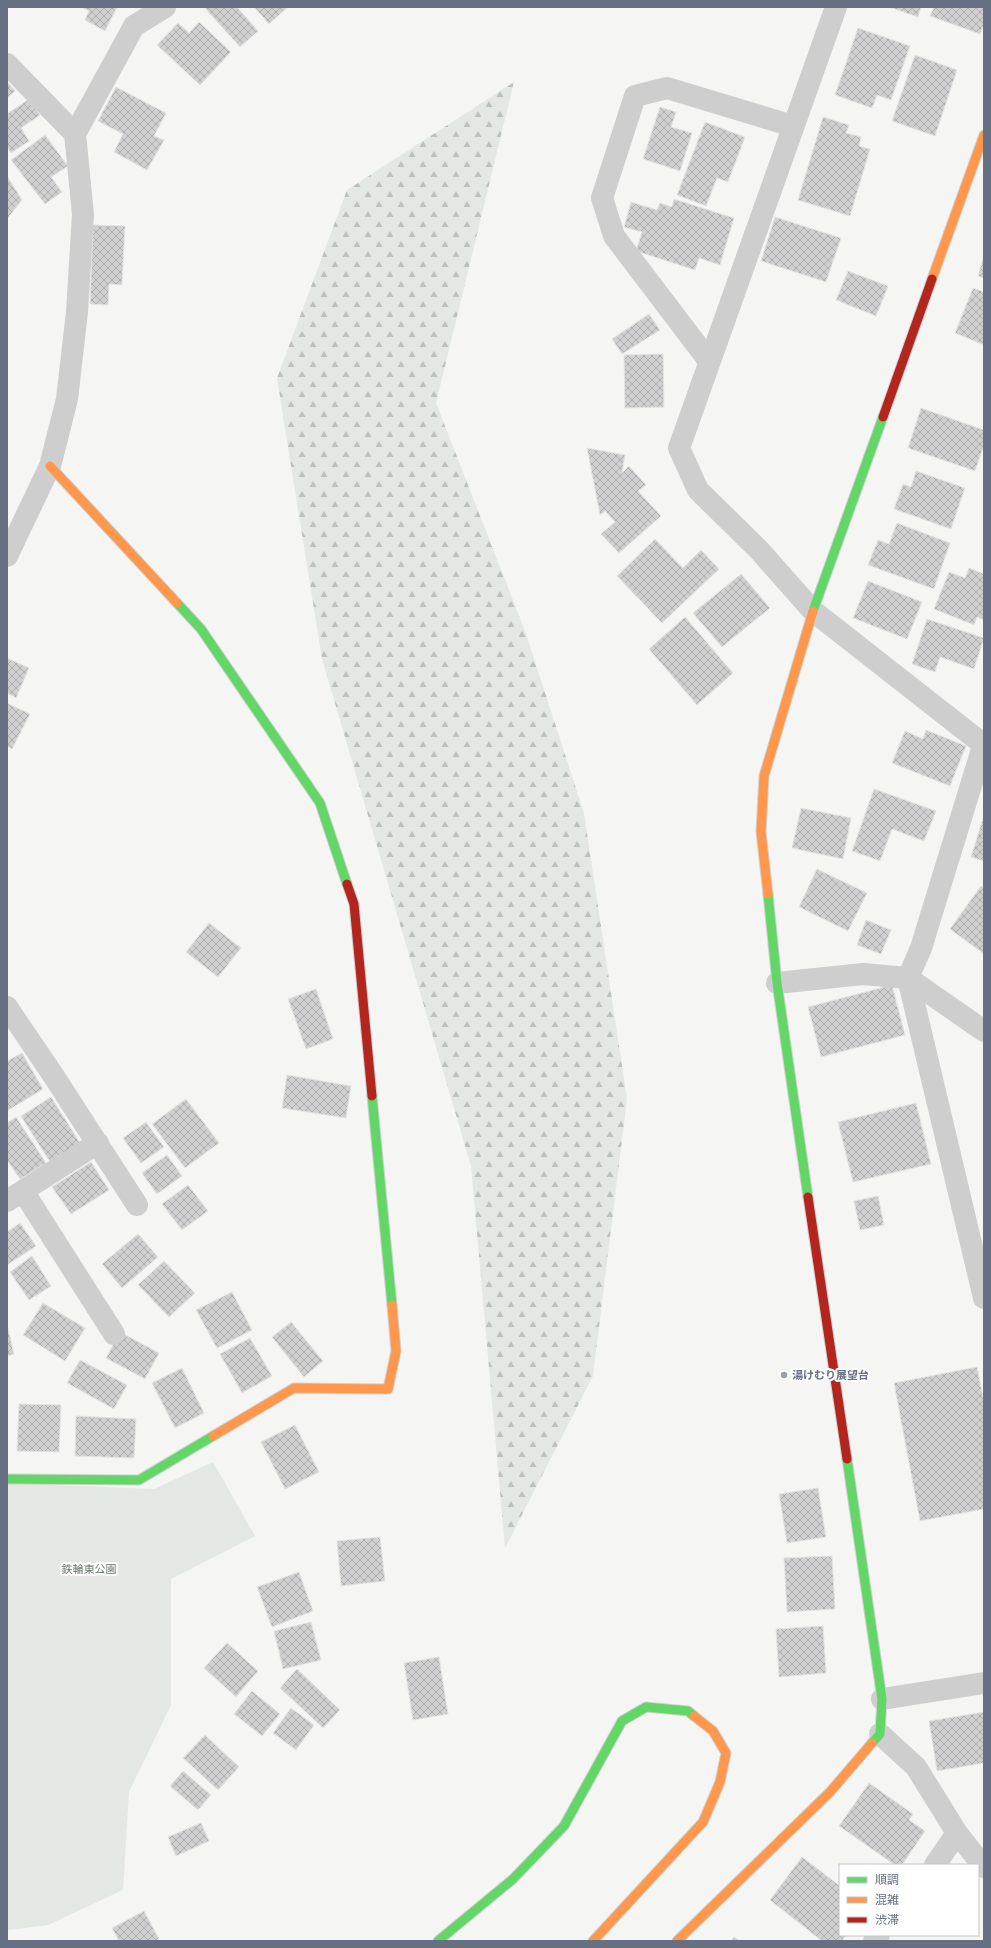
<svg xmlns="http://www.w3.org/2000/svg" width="991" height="1948" viewBox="0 0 991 1948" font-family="Rubik,'Noto Sans JP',sans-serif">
	<defs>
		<pattern id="forest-firs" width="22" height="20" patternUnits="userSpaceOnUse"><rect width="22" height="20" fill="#e4e8e3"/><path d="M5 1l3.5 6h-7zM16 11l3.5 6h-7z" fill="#bdc0bd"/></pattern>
		<pattern id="building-cross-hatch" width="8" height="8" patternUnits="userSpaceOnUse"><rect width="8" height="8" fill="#d0d0d1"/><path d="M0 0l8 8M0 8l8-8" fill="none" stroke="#adadaf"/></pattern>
	</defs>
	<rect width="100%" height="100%" fill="#f5f5f4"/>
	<!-- forest -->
	<path fill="url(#forest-firs)" d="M514,82L436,403L525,631L584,813L627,1099L593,1376L505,1548L471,1166L322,659L277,378L347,190Z"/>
	<!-- park -->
	<path fill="#e4e8e3" d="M213,1462L255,1536L171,1579V1705L129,1792L123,1890L48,1925L7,1930V1483L154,1489Z"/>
	<!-- building -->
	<path fill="url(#building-cross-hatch)" stroke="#e4e4e4" d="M81,7H117L105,31L85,20L89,11Z
		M204,7H237L258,31L240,47Z
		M254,7H288L269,24Z
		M889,7H921L918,17Z
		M934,7H984V24L980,34L930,16Z
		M199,22L231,52L200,85L157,45L178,23L189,33Z
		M858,28L910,46L891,100L877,95L872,108L835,95Z
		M915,55L957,70L935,136L892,121Z
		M7,82L15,91L7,98Z
		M116,87L166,113L154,136L164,140L147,170L114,152L123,134L98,121Z
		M29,99L40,115L21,128L29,141L11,153L7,147V114Z
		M660,107L676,112L671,127L692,133L680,171L643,159Z
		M823,117L849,125L846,133L861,137L859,146L870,149L850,216L798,200Z
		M705,122L745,137L728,182L717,178L706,206L677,195Z
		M45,135L68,166L51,177L62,192L45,204L11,160Z
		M7,176L22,200L7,219Z
		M674,199L734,218L720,265L699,258L695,270L636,251L642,232L624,227L631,202L657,210L660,203L672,207Z
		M775,217L841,238L826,282L761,261Z
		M93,225L125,226L122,285L109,284L108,305L90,304Z
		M984,255V278L978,276Z
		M848,271L888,286L876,316L836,300Z
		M973,288L984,292V345L955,333Z
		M649,314L660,330L622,354L612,339Z
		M663,354L664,407L625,408L624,355Z
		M921,408L984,430V445L975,471L908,448Z
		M587,448L625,455L622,473L629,466L646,485L638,491L661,516L619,553L601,534L615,522L605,511L600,515Z
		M916,471L965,488L951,529L894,509L903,484L911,487Z
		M897,523L950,543L934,589L868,565L878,540L889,544Z
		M655,539L683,568L701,550L719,569L662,623L617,576Z
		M969,568L984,574V620L977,617L974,625L934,609L949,572L965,578Z
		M741,574L770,608L722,647L693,613Z
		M868,581L922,602L907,639L853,618Z
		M685,617L733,673L697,705L649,649Z
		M927,619L984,638L974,669L940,657L935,672L912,664Z
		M7,658L29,668L16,698L7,693Z
		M7,703L30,714L12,749L7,746Z
		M926,730L966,746L950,786L892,763L905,731L923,739Z
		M874,789L936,811L924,841L892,829L880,861L852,851Z
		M801,808L851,818L843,859L792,848Z
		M984,815V861L971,857Z
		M817,869L867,893L848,931L799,907Z
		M981,886L984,888V954L950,929Z
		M866,920L891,930L881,954L857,945Z
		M209,923L241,948L218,977L186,952Z
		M892,985L905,1035L821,1057L808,1007Z
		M316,989L333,1039L306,1049L288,999Z
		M22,1053L43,1089L7,1111V1061Z
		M287,1075L351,1086L346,1118L282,1108Z
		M51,1097L80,1143L50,1162L21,1116Z
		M186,1099L219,1143L185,1168L152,1124Z
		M916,1103L931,1164L853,1182L838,1122Z
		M16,1117L46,1163L20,1179L7,1160V1123Z
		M146,1122L164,1147L141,1163L123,1138Z
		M167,1155L182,1176L157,1194L142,1173Z
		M91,1162L109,1190L71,1214L52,1187Z
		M188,1185L208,1211L182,1230L162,1204Z
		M878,1196L884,1225L860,1230L854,1201Z
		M20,1223L36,1246L7,1265V1232Z
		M138,1234L158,1257L122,1288L102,1264Z
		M32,1256L51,1286L29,1300L10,1272Z
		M164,1261L195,1293L169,1317L138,1285Z
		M232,1292L252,1330L217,1348L196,1310Z
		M43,1303L85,1328L65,1361L23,1335Z
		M291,1322L323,1361L304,1377L272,1337Z
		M7,1324L14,1354L7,1356Z
		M120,1332L159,1353L145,1379L106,1358Z
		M250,1338L272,1376L242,1393L220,1354Z
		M80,1360L127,1385L114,1409L67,1383Z
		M977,1367L984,1402V1509L920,1521L894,1383Z
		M182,1368L204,1413L175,1428L152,1383Z
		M19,1404L61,1405L59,1452L17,1451Z
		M76,1416L136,1419L134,1458L75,1456Z
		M295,1425L319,1472L285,1489L261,1442Z
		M818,1488L826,1537L787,1543L779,1494Z
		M380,1537L385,1581L341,1586L337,1541Z
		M832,1556L835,1609L787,1612L784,1558Z
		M299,1572L313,1611L272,1627L257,1587Z
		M311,1622L321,1660L283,1669L274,1631Z
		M823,1626L826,1673L779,1677L776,1629Z
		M227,1643L258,1671L236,1697L204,1668Z
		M439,1657L448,1714L413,1720L404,1663Z
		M297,1669L340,1710L323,1728L280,1688Z
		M252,1691L280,1714L262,1736L234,1714Z
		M291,1708L314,1725L296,1750L273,1733Z
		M984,1712V1763L937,1771L929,1721Z
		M205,1735L239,1767L218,1790L183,1758Z
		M183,1771L211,1795L198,1810L170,1786Z
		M869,1783L913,1814L909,1820L925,1831L902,1865H895L839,1826Z
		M201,1823L209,1841L176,1856L168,1837Z
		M802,1857L840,1886V1935H846L842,1941H822L770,1900Z
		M144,1911L159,1939L156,1941H119L112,1928Z
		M734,1937L740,1941H731Z"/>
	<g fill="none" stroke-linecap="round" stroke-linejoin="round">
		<!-- fast casing -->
		<g stroke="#d1d1d2" stroke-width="11">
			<path id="fast" d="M177,603L201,629L320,803L347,884
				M813,611L883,417
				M768,894L777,983L808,1197
				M372,1096L392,1305
				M847,1459L882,1699L880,1734L872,1743
				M7,1479L139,1480L213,1436
				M438,1941L513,1879L564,1826L622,1721L646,1707L688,1711L694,1716"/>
		</g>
		<!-- slow casing -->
		<g stroke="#d1d1d2" stroke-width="11">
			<path id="slow" d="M932,279L984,135
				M50,466L177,603
				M768,894L761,832L764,776L813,611
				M213,1436L294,1388L388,1389L396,1351L392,1305
				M593,1941L703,1822L720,1782L726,1753L713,1731L694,1716
				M677,1941L830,1792L872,1743"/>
		</g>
		<!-- jam casing -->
		<g stroke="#d1d1d2" stroke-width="11">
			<path id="jam" d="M883,417L932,279
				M347,884L354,904L372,1096
				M808,1197L847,1459"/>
		</g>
		<!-- street -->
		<path stroke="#cececf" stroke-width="22" d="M836,7L679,448L698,490L760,551L813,611L984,745
			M7,64L75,134
			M709,361L614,236L602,198L635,96L667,88L793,126
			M7,556L50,466L67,399L77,312L83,214L75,134L134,26L165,7
			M984,743L921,948L908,978L984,1298
			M777,983L863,974L908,978L984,1031
			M7,1007L55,1078L137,1205
			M23,1191L114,1334
			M7,1201L98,1143
			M882,1699L984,1683
			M880,1734L916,1767L957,1833L984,1867
			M935,1865L957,1833
			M874,1941L879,1935"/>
		<!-- fast -->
		<use href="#fast" stroke="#63d668" stroke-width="9"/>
		<!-- slow -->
		<use href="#slow" stroke="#ff974d" stroke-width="9"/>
		<!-- jam -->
		<use href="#jam" stroke="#b3261e" stroke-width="9"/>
	</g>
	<!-- markers -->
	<circle fill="#999eab" stroke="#fff" stroke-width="1.5" cx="784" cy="1375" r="4"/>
	<g text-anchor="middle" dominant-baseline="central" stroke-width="4" stroke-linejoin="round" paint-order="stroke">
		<!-- poi labels -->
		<g font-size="11" font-weight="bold" fill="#676f83" stroke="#fff" text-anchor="start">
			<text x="792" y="1375">湯けむり展望台</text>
		</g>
		<!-- park labels -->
		<g font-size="11" fill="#667a67" stroke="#fff">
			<text x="89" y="1569">鉄輪東公園</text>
		</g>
	</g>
	<!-- border -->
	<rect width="991" height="1948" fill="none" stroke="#676f83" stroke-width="16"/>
	<!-- legend -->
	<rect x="839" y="1864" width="140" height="72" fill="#ffffff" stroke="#c2c5cd"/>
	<rect x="847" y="1877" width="20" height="6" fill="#63d668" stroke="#c2c5cd"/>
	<text x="875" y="1884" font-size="12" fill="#676f83">順調</text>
	<rect x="847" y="1897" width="20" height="6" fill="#ff974d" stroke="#c2c5cd"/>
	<text x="875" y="1904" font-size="12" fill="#676f83">混雑</text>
	<rect x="847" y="1917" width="20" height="6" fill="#b3261e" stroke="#c2c5cd"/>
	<text x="875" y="1924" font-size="12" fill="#676f83">渋滞</text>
</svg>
